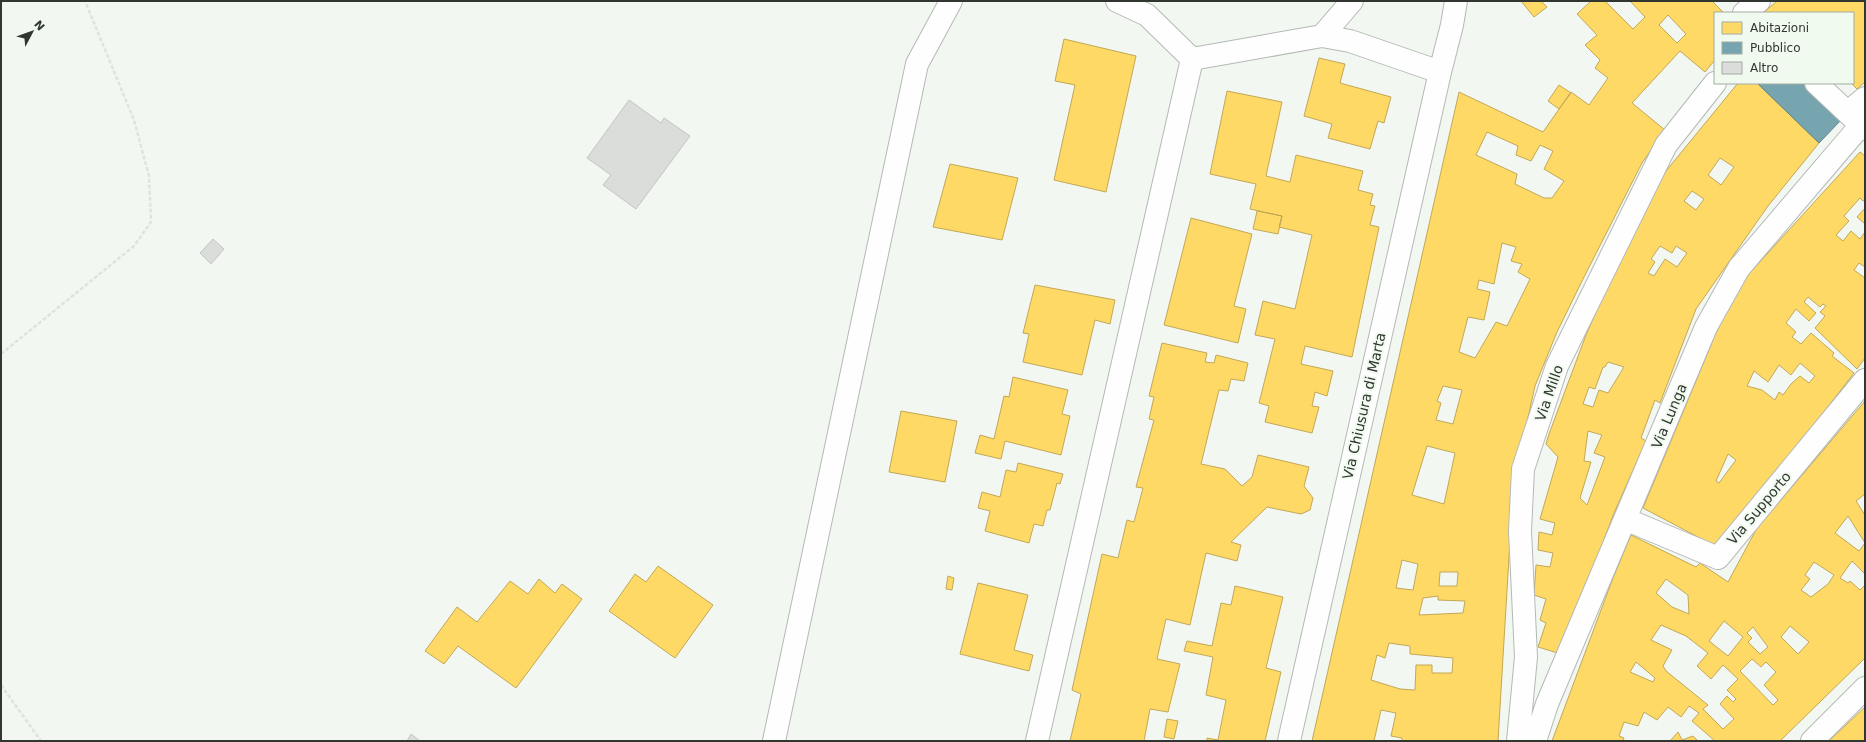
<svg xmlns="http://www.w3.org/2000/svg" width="1866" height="742" viewBox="0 0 1866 742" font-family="'DejaVu Sans',sans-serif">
	<rect width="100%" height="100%" fill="#f2f7f2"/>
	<!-- homes -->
	<path fill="#ffd966" stroke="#c2a856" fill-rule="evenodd" d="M1521,1H1541L1547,7L1534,17Z
		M1591,1H1605L1633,29L1645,17L1630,1H1712L1724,13H1715V60L1705,72L1680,51L1632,103L1665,130L1642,163L1582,281L1557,332L1535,386L1521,449L1512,506L1498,741H1402V738L1391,736L1396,713L1381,710L1374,741H1312L1459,92L1543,132L1571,92L1589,105L1608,78L1595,68L1600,60L1585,45L1597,35L1577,14ZM1668,15L1686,34L1677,43L1659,25ZM1487,132L1518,146L1516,155L1531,161L1540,145L1553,151L1544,169L1564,181L1552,198H1544L1515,184L1517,174L1476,155ZM1502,243L1516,247L1511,261L1522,264L1518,272L1530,279L1507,326L1496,322L1475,358L1459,352L1468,317L1484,320L1490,292L1477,289L1479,280L1494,284ZM1443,386L1462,390L1453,424L1436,420L1441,403L1437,401ZM1427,446L1455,453L1444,504L1412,495ZM1402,560L1418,564L1413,590L1396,588ZM1440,572H1458L1457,586H1439ZM1438,596V600L1465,601L1463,613L1419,615L1423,598ZM1389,643L1410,646V654L1453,658L1452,673H1432V665H1416L1415,690L1400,689L1371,680L1377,655L1385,658Z
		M1777,1H1865V82L1857,89L1851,83H1853V13H1763Z
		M1064,39L1136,56L1106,192L1054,180L1075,85L1055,81Z
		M1319,58L1345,64L1340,83L1391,97L1384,123L1378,121L1370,149L1328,138L1332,124L1304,116Z
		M1738,83H1757L1819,143L1768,206L1696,309L1660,403L1655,400L1641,438L1646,441L1614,513L1561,654L1538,647L1546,623L1540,620L1546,599L1534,595L1536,565L1550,567L1553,553L1538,550L1539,532L1552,535L1555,523L1540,519L1558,457L1546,444L1549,434L1586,335L1612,275L1653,192L1666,171ZM1720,158L1734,167L1721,185L1708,175ZM1692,191L1704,199L1696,210L1684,201ZM1660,246L1672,253L1676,246L1687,253L1677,267L1665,259L1654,276L1648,273L1655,262L1651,259ZM1608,362L1624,367L1608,393L1599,390L1593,407L1583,404L1589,387L1595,389L1603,367H1605ZM1588,431L1602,435L1594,453L1605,457L1587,505L1580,498L1591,462L1584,461Z
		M1559,85L1571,93L1559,109L1548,101Z
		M1227,91L1282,102L1266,176L1290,182L1296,155L1363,171L1358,190L1373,194L1370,205L1375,206L1370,225L1379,227L1352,357L1305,346L1301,364L1333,371L1327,396L1315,392L1312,406L1319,407L1312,433L1265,422L1269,406L1259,403L1275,339L1255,335L1263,301L1295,309L1312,235L1279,227L1282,216L1250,209L1256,184L1210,174Z
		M1860,152L1865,156V200L1863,201L1860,198L1844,216L1849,221L1836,235L1843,241L1851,231L1860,239L1865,232V267L1859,263L1854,270L1865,278V358L1857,369L1815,328L1825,316L1820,312L1826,306L1823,304L1820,307L1808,297L1804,302L1816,313L1809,321L1796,309L1786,323L1796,332L1792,337L1801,344L1811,333L1834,353L1832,356L1854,373L1753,504L1715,546L1643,508L1713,340L1712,338L1746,277ZM1800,363L1815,376L1809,383L1800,376L1791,384L1783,395L1779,392L1775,400L1762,390L1747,386L1754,371L1768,382L1779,365L1791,375ZM1728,454L1736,460L1719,483L1716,481Z
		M950,164L1018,178L1002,240L933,227Z
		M1865,208V224L1857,217Z
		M1257,211L1282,216L1278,234L1253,229Z
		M1191,218L1252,234L1234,306L1246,309L1238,343L1164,325Z
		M1035,285L1115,300L1110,324L1095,320L1082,375L1023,362L1029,334L1023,333Z
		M1162,343L1207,353L1205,362L1214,363L1216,355L1248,363L1244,381L1231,379L1228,391L1219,390L1201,464L1225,469L1242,486L1252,477L1258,455L1309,467L1304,486L1313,498L1310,510L1301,514L1267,507L1231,542L1241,545L1237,561L1206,553L1190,625L1166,619L1157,659L1180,664L1168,712L1150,709L1144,741H1070L1081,694L1072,690L1102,554L1118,558L1127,520L1134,522L1143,488L1136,487L1154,420L1149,419L1154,397L1149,396Z
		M1013,377L1068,390L1062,414L1070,416L1061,455L1005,441L1001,459L975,453L980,435L994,439L1004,396L1009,397Z
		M1865,401V494L1856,501L1865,515V574L1852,561L1840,578L1848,583L1850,581L1860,590L1865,585V658L1780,741H1715L1692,721L1699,713L1689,706L1681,717L1668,707L1657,720L1644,712L1638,726L1624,722L1619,736L1624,738L1623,741H1552L1613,578L1631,535L1696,567L1700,563L1728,582L1757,528ZM1848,516L1865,543L1859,551L1835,533ZM1814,562L1834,575L1828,584L1811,597L1801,590L1810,579L1805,575ZM1666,579L1688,595L1689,614L1672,607L1656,593ZM1724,621L1743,637L1728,656L1709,641ZM1661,625L1686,636L1708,653L1697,666L1711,679L1723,665L1738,679L1727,690L1736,699L1733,702L1727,696L1720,704L1734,719L1723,729L1703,709L1708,705L1666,671L1663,666L1672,650L1651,640ZM1790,626L1809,642L1798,654L1781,637ZM1753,627L1768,647L1760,654L1748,642L1752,638L1747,633ZM1752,659L1761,667L1766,662L1776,672L1764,685L1778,700L1773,705L1740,671ZM1636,662L1655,678L1653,682L1630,672Z
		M901,411L957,421L945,482L889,472Z
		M1018,463L1063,474L1060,484L1057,483L1050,510H1047L1043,526L1034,524L1029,543L985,531L990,511L978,508L982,492L1000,497L1006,470L1016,472Z
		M658,566L713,605L675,658L609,611L635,574L646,582Z
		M948,576L954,578L952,590L946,589Z
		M539,579L555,593L562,584L582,599L516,688L458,646L444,664L425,651L457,607L477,622L510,581L528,594Z
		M978,583L1028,595L1014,650L1033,655L1029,671L960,654Z
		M1235,586L1283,597L1266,668L1281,672L1265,741H1207V738L1218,740L1226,700L1206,695L1213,657L1184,651L1187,641L1212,646L1221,603L1231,605Z
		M1865,707V741H1829L1848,723Z
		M1167,719L1178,721L1174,739L1164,737Z
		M1678,732L1682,740L1693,736L1698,741H1670Z"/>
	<!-- public -->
	<path fill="#76a5af" stroke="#628489" d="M1757,83H1806L1842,119L1819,143Z"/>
	<!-- building -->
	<path fill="#daddda" stroke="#c2c6c2" d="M629,100L661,123L664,118L690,136L636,209L603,185L611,175L587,158Z
		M213,239L224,249L211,264L200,253Z
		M411,734L420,741H407Z"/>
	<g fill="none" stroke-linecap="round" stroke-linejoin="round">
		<!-- minor casing -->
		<g stroke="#b5b9b5" stroke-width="24">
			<path id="minor" d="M1117,1L1147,15L1192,59
				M1744,13L1759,1
				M1322,36L1352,1
				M1192,59L1322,36L1350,41L1440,72
				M1816,83L1865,129
				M1848,112L1865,98
				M1625,519L1718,558L1865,380
				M774,741L917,64L951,1
				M1037,741L1192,59
				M1289,741L1440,72L1452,25L1456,1
				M1518,741L1526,657L1520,531L1523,469L1557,366L1666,145L1715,83
				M1535,741L1547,704L1706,327L1739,268L1861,125
				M1812,741L1865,688"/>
		</g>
		<!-- path -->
		<path stroke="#e0e2e0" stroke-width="2.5" stroke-dasharray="4 2" stroke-linecap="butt" d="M1,354L134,246L151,222L149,176L134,120L85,1
			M1,685L41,741"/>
		<!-- minor -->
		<use href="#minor" stroke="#fdfefd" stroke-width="22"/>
	</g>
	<g text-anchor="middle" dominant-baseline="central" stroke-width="4" stroke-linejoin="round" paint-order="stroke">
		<!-- street labels -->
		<g font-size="14" fill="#323631" stroke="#f0faef">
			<text transform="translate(1549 393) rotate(-71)">Via Millo</text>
			<text transform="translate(1364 406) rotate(-77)">Via Chiusura di Marta</text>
			<text transform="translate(1669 416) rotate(-67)">Via Lunga</text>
			<text transform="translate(1759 508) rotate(-50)">Via Supporto</text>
		</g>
	</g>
	<!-- border -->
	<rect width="1866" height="742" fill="none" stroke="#323631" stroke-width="4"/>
	<!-- legend -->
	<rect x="1714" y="12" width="140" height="72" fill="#f0faef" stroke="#a4aca3"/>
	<rect x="1722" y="22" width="20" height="12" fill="#ffd966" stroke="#a4aca3"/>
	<text x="1750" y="32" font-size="12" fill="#323631">Abitazioni</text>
	<rect x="1722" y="42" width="20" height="12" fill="#76a5af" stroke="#a4aca3"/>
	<text x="1750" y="52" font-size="12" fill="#323631">Pubblico</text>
	<rect x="1722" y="62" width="20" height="12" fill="#daddda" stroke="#a4aca3"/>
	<text x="1750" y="72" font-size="12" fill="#323631">Altro</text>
	<!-- north arrow -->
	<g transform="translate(32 32) rotate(49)" stroke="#f0faef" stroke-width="3" paint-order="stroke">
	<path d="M0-3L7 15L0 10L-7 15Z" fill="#323631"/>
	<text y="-6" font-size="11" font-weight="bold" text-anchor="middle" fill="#323631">N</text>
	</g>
</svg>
